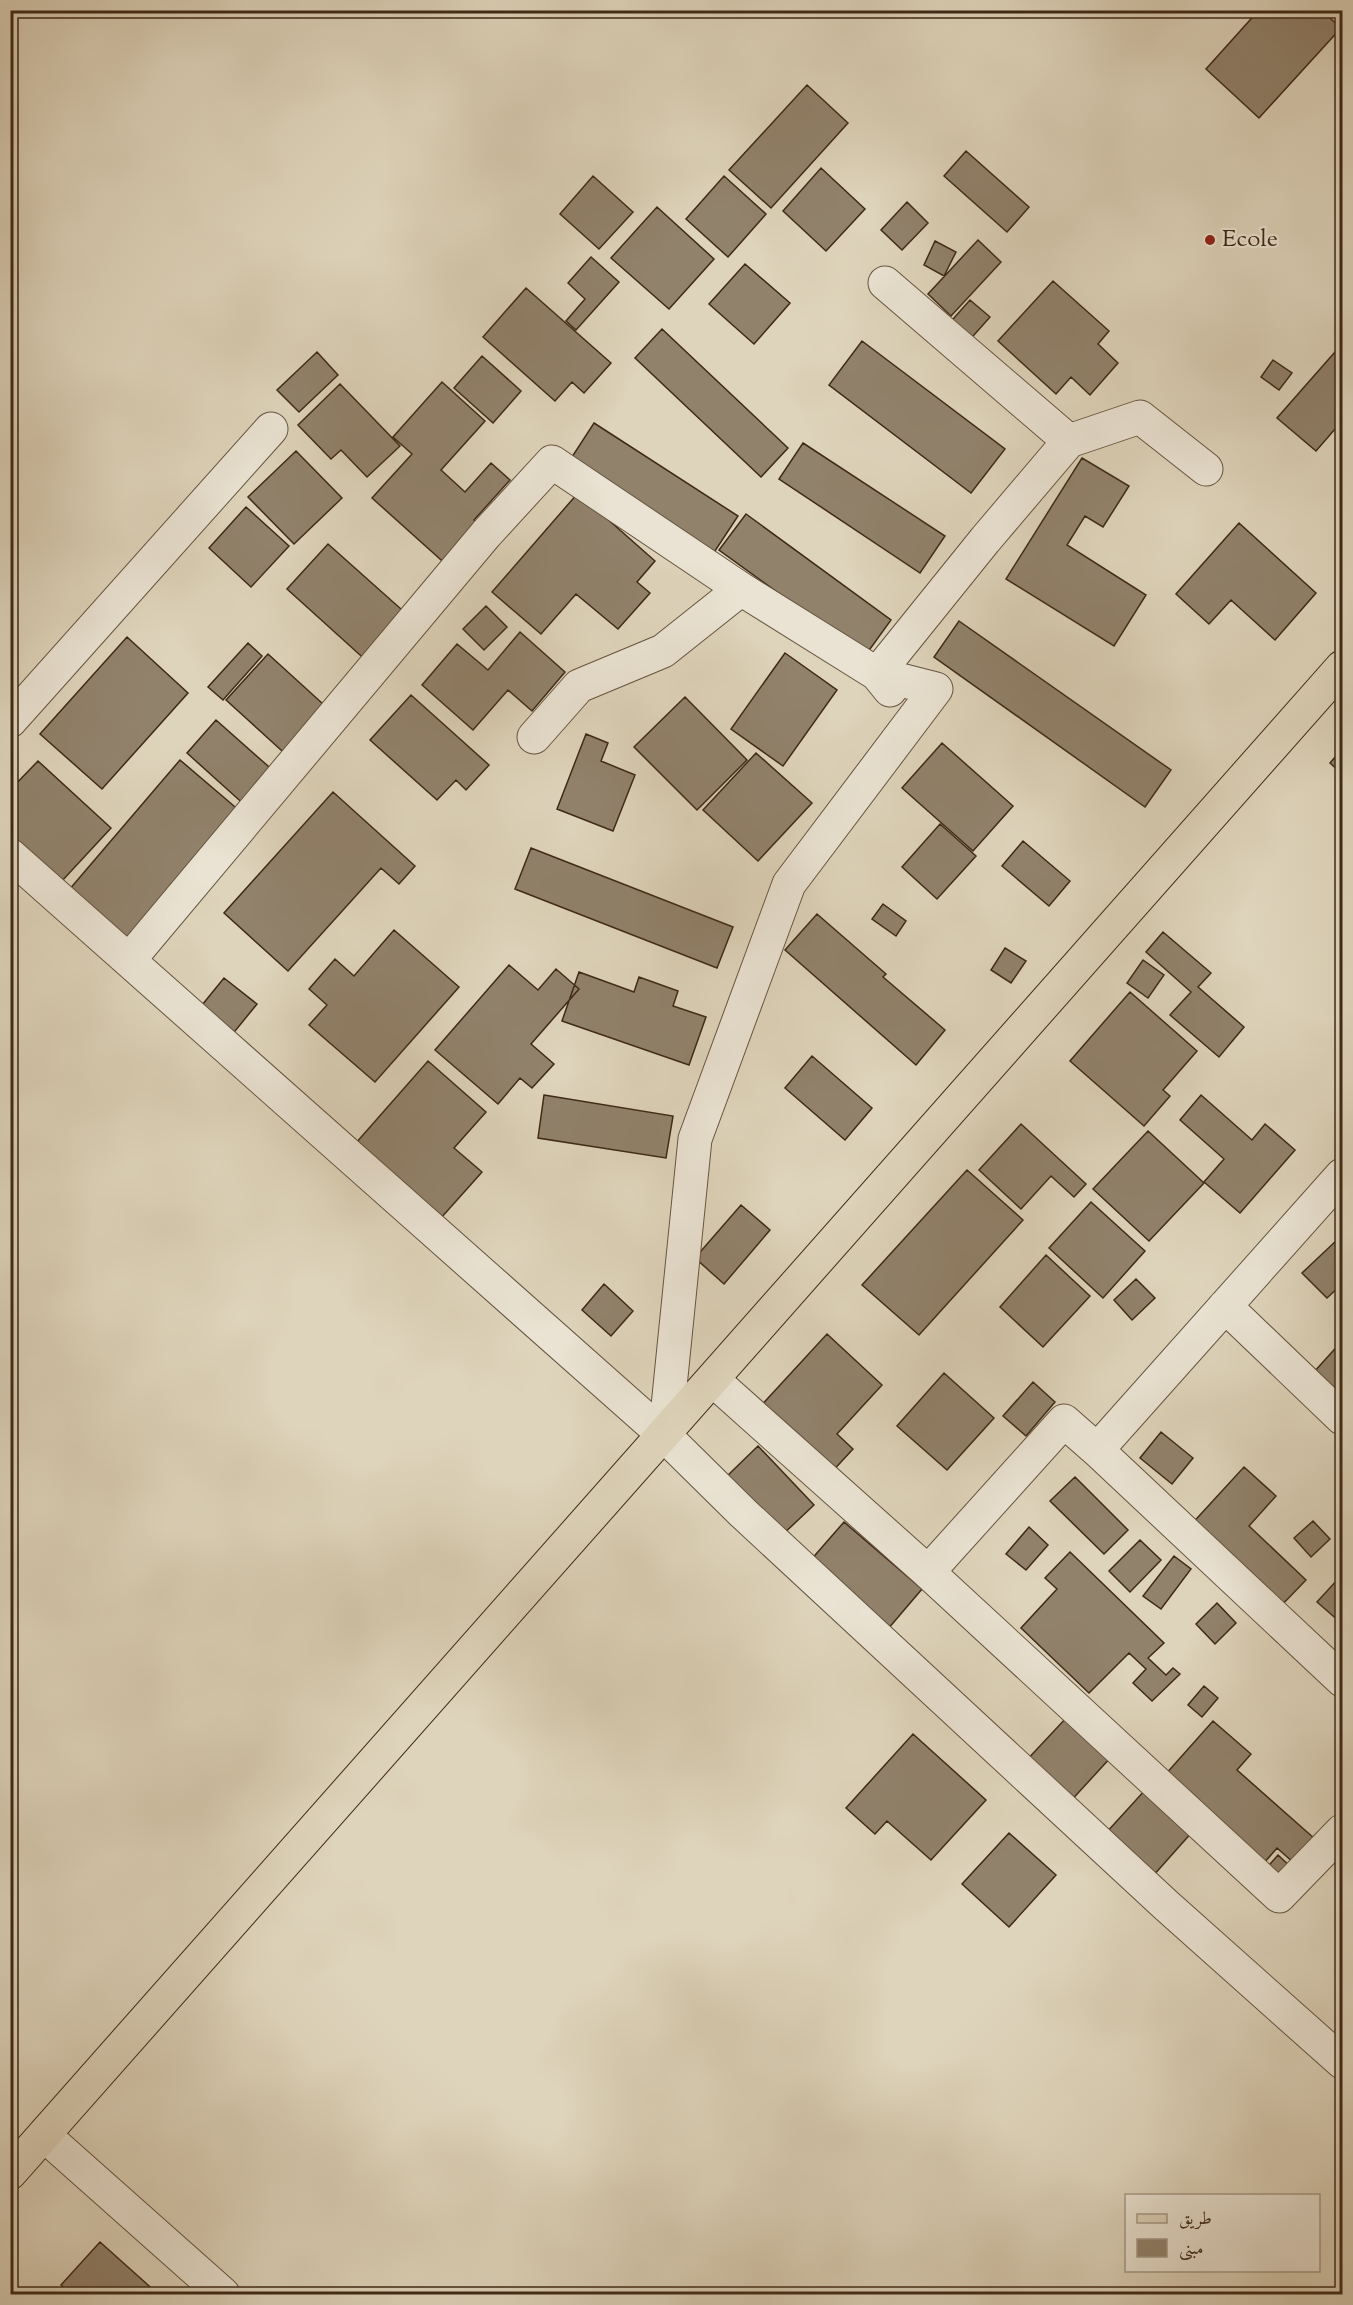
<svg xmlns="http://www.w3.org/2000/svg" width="1353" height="2305" viewBox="0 0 1353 2305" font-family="'Sorts Mill Goudy',Amiri,serif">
	<rect width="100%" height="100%" fill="#ded4bb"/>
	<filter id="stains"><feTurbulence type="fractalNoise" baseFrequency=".00333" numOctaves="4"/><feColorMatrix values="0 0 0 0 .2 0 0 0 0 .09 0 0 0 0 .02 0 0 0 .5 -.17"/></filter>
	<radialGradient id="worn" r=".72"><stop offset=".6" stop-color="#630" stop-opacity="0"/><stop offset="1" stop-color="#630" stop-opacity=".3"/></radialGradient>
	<!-- building -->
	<path fill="#91826c" stroke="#3e2917" stroke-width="1.5" d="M1259,10H1321L1341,28L1259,118L1206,69Z
		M807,85L848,123L771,208L729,170Z
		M966,151L1029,207L1007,232L944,176Z
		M821,168L865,209L826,251L783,211Z
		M593,176L633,212L599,249L560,214Z
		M724,176L766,214L728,257L686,219Z
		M907,202L928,223L902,250L881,230Z
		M657,207L714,259L669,309L611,258Z
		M978,240L1001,262L951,316L928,294Z
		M935,241L956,252L944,276L924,265Z
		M591,257L619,282L576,330L566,321L585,299L568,283Z
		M745,264L790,303L754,344L709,304Z
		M1053,281L1109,331L1098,344L1118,363L1090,395L1071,377L1056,394L998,341Z
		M526,288L611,363L584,393L572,382L555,401L483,337Z
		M970,300L990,317L966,344L946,327Z
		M662,329L788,448L761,477L635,358Z
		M862,341L1005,449L971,493L829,385Z
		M1342,344V421L1316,451L1277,418Z
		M317,352L338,375L299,412L277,390Z
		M482,356L521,391L493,423L454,388Z
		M1273,360L1292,373L1279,390L1261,377Z
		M442,382L485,421L441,470L465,492L491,463L510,480L474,520L485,530L450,568L372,498L412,454L393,437Z
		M340,384L400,446L367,477L341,450L331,459L298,425Z
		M594,423L738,516L713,554L570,460Z
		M803,443L945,536L920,573L779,479Z
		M296,451L342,498L294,544L248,497Z
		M1082,458L1129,486L1103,527L1085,516L1067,545L1146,595L1114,646L1006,579Z
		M578,493L655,561L637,582L650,593L618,629L576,594L541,634L492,592Z
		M246,507L289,546L251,587L209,548Z
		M746,514L891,620L865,656L719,550Z
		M1239,523L1316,593L1275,640L1231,600L1209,624L1176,594Z
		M328,544L411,618L370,664L287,589Z
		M486,606L507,627L484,650L463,629Z
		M959,621L1171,770L1145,807L934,657Z
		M520,632L565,672L532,711L508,690L473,730L422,685L457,644L488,670Z
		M127,637L188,693L102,789L40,734Z
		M248,643L262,656L223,700L208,687Z
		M785,653L837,690L783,766L731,729Z
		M268,654L334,714L292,760L226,700Z
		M411,695L489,765L466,790L456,780L437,800L370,740Z
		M685,697L747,760L697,810L634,747Z
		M216,720L277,774L248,808L187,753Z
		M586,734L608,743L601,761L635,775L613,831L557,809Z
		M942,743L1013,806L973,851L902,788Z
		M1342,749V774L1330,763Z
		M756,753L812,803L758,861L703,810Z
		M180,760L248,818L129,954L63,897Z
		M38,761L111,828L61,882L10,835V790Z
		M333,792L415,866L399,884L381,868L288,971L224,913Z
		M940,824L976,856L937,899L902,867Z
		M1023,841L1070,881L1049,906L1002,866Z
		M531,848L733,927L717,968L515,889Z
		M883,904L906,921L896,936L872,919Z
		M817,914L886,974L883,977L945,1030L916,1065L785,950Z
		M394,930L459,987L375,1082L309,1025L327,1005L309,989L335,959L354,976Z
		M1163,932L1211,973L1198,987L1244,1027L1219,1057L1170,1015L1191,992L1146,952Z
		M1005,948L1026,961L1011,983L991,970Z
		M1143,960L1164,975L1148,998L1127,983Z
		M509,965L538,990L556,969L579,989L531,1044L554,1064L532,1088L520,1078L498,1104L435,1050Z
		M579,972L634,992L639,977L678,991L673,1006L706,1017L689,1065L562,1021Z
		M224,978L257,1004L231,1036L198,1010Z
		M1130,992L1197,1051L1163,1090L1170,1096L1144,1126L1070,1061Z
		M812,1056L872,1108L845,1140L785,1088Z
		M428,1061L486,1112L454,1148L482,1172L441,1218L356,1143Z
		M544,1095L673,1116L666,1158L538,1138Z
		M1201,1095L1252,1140L1265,1124L1295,1150L1240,1213L1204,1182L1224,1159L1180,1120Z
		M1021,1124L1086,1184L1074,1197L1051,1176L1021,1209L979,1170Z
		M1148,1131L1204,1183L1149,1241L1093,1189Z
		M967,1170L1023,1220L919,1335L862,1285Z
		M1091,1202L1145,1251L1103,1298L1049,1248Z
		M741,1205L770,1230L724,1284L695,1258Z
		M1338,1239L1342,1244V1284L1327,1298L1302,1273Z
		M1046,1255L1090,1296L1043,1347L1000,1307Z
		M1136,1279L1155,1298L1132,1320L1114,1300Z
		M604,1284L633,1311L611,1336L582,1310Z
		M827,1334L882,1385L837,1434L853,1449L829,1475L758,1409Z
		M1342,1341V1399L1314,1372Z
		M944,1373L994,1418L947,1470L897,1426Z
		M1033,1382L1055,1402L1026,1436L1003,1416Z
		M1161,1432L1193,1458L1172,1484L1140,1458Z
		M758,1446L814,1505L779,1538L723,1480Z
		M1244,1467L1276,1496L1249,1526L1306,1580L1277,1610L1188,1528Z
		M1075,1477L1128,1530L1104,1554L1050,1501Z
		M1313,1521L1330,1539L1311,1557L1294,1538Z
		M844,1522L922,1589L888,1629L810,1561Z
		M1029,1527L1048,1545L1026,1570L1006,1554Z
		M1140,1540L1161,1560L1130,1592L1109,1571Z
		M1070,1552L1164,1643L1148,1658L1166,1675L1173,1668L1180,1674L1152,1701L1133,1683L1146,1669L1129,1653L1089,1693L1021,1628L1057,1589L1045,1578Z
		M1174,1556L1191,1569L1161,1609L1143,1596Z
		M1338,1579L1342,1583V1620L1340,1622L1317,1602Z
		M1217,1603L1236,1623L1215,1644L1196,1624Z
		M1204,1686L1218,1698L1202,1717L1188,1705Z
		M1068,1716L1112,1756L1068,1804L1024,1763Z
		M1213,1721L1251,1754L1237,1770L1315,1839L1294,1863L1277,1848L1264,1863L1165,1775Z
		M913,1734L986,1800L931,1860L887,1821L875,1834L846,1808Z
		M1146,1789L1193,1831L1153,1876L1106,1833Z
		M1009,1833L1056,1875L1009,1927L962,1884Z
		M1278,1855L1293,1869L1278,1886L1263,1872Z
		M100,2242L158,2294H71L61,2285Z
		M10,2283L23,2294H10Z"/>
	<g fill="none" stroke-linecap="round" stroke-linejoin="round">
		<!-- minor casing -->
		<g stroke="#665440" stroke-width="35">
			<path id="minor" d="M885,283L1069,441
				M890,690L877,674L985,540L1069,441L1140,417L1206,469
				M10,721L271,429
				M534,737L579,686L663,651L741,589
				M10,855L665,1436L743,1513L1167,1906L1342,2062
				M129,960L486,534L552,462L741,589L877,674L936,689L789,884L695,1139L665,1436
				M1225,1306L1342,1418
				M713,1380L928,1572L1279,1896L1342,1831
				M1097,1450L1342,1175
				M928,1572L1064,1421L1097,1450L1342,1680
				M44,2135L223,2294"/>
		</g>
		<!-- major casing -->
		<g stroke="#3e2917" stroke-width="35">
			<path id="major" d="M10,2173L1342,667"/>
		</g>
		<!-- minor -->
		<use href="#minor" stroke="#eae3d3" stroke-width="33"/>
		<!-- major -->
		<use href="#major" stroke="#ded4bb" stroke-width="33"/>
	</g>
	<!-- markers -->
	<circle fill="#8f2418" stroke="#eae3d3" stroke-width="2" cx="1210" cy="240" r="6"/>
	<g text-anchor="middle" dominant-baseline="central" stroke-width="4.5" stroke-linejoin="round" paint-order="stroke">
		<!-- poi labels -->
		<g font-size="24" fill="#3e2917" stroke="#eae3d3" text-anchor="start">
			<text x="1222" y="240">Ecole</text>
		</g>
	</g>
	<!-- margin -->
	<rect width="1353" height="2305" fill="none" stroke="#ded4bb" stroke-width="36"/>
	<rect x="12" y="12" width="1329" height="2281" fill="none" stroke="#3e2917" stroke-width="3"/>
	<rect x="18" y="18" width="1317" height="2269" fill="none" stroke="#3e2917" stroke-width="1.5"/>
	<!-- legend -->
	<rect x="1125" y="2194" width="195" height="78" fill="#eae3d3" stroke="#a59988" stroke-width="1.5"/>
	<rect x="1137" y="2214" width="30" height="9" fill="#ded4bb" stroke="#a59988" stroke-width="1.5"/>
	<text x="1179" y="2224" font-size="18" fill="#3e2917">طريق</text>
	<rect x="1137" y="2239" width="30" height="18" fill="#91826c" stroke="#a59988" stroke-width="1.5"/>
	<text x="1179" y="2254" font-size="18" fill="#3e2917">مبنى</text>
	<rect width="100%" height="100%" filter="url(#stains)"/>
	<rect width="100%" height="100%" fill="url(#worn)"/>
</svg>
